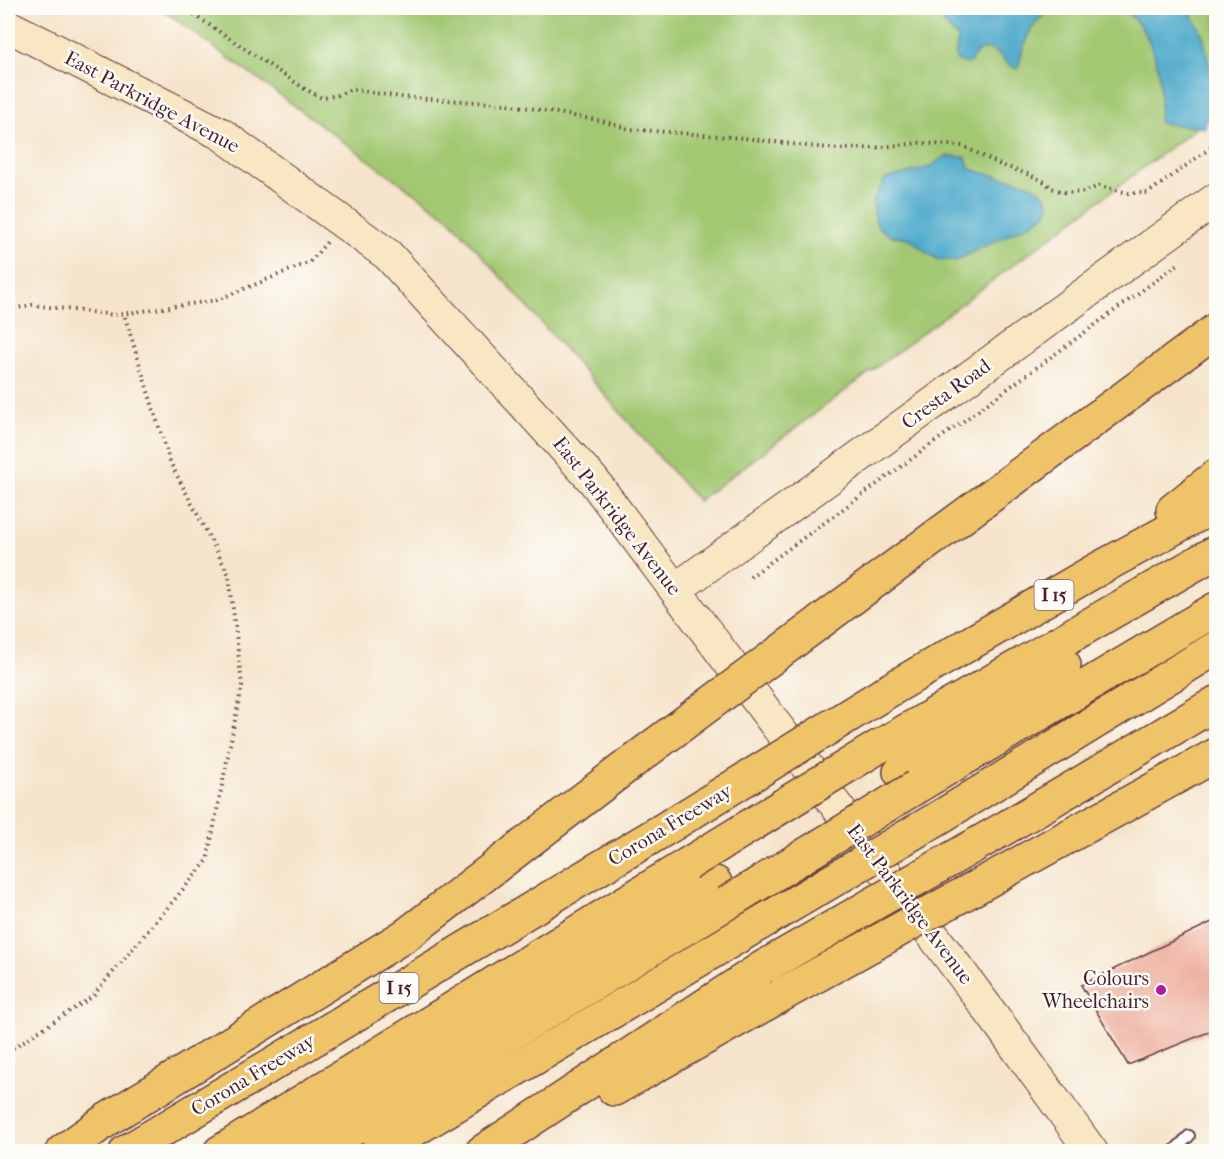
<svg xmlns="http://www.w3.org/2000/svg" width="1224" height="1159" viewBox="0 0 1224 1159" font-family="'IM FELL French Canon',serif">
	<rect width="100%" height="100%" fill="#fdfcf7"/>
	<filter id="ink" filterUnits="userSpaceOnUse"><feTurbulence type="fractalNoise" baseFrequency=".0167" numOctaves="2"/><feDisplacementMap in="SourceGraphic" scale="12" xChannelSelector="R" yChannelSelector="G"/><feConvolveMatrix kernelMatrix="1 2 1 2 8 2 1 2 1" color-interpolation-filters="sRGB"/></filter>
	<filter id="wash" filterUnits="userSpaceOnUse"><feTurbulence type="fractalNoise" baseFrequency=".008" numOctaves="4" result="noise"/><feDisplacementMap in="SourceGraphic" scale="24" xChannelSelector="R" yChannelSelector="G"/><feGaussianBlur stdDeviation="1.35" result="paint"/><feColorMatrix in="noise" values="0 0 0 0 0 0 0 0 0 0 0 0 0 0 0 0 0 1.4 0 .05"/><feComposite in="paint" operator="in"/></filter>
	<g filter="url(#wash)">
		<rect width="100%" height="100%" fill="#f5e4cb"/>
		<!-- green -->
		<path fill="#a2c872" stroke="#76744e" stroke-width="1.5" d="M160,8H1216V113L698,501L450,219Z"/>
		<!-- water -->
		<path fill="#4ba9ca" stroke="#4a647a" stroke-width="1.5" d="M941,8H1054C1028,23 1024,42 1018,69C1002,67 1001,43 978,51L969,64L957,61L955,57L958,38L944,24Z
			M1120,8H1188L1203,35L1211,74L1210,102L1205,128L1159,123C1159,112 1161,101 1160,90C1160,60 1147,24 1120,8Z
			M945,156L966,157L969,168C994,181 1043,174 1050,207L1043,216L1032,223L955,261L937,259L927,253L910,239L903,237L891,236L878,227L875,219L873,201L885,179L930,167Z"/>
		<g id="blocks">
			<!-- building -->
			<path fill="#edad9b" d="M1216,920V1029L1128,1065L1081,985Z"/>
		</g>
	</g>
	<g filter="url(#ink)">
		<use href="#blocks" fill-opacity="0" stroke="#643d43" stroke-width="1.5"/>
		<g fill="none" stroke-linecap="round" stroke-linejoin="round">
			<!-- lane casing -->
			<g stroke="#643d43" stroke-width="14">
				<path id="lane" d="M1173,1152L1189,1136"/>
			</g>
			<!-- secondary casing -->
			<g stroke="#643d43" stroke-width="34">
				<path id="secondary" d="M8,26L221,134L388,255L593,480L997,1021L1092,1152
					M676,589L1216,199"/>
			</g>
			<!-- highway casing -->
			<g stroke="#643d43" stroke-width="36">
				<path id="highway" d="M1173,510L1216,476
					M836,610L1216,330
					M893,688L1091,573L1216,505
					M878,747L1216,552
					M900,772L1064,665
					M916,787L1216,609
					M940,817L1216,648
					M1012,824L1216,703
					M1029,858L1216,755
					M614,1089L783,994
					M62,1152L108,1119L406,935L636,759
					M126,1152L673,824
					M220,1152L688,864
					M263,1152L715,883
					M315,1152L727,903
					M377,1152L742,934
					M482,1152L762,968"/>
			</g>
			<!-- path -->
			<path stroke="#643d43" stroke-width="4" stroke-dasharray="1.5 4.5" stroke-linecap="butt" d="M184,8L305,89L322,98L338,95L351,89L399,97L507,104L602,121L629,129L743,138L807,146L840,149L871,148L920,143L963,146L999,164L1030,175L1045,182L1051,188L1067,193L1083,192L1099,186L1128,193H1148L1216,144
				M8,310L32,305L115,315L217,300L310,262L327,242
				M750,577L1181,262
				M8,1051L92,997L207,861L242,685L229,575L170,462L124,314"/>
			<!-- lane -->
			<use href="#lane" stroke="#fff" stroke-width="10"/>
			<!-- secondary -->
			<use href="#secondary" stroke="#f9e7c3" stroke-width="32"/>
			<!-- highway -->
			<use href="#highway" stroke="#efc469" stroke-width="33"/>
			<!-- highway-bridge casing -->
			<g stroke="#643d43" stroke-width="36" stroke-linecap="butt">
				<path id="highway-bridge" d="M636,759L836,610
					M673,824L893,688
					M688,864L878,747
					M727,903L916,787
					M742,934L940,817
					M762,968L1012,824
					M783,994L1029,858"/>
			</g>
			<!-- highway-bridge -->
			<use href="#highway-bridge" stroke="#efc469" stroke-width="33"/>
		</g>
	</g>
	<!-- markers -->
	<circle fill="#b5179e" stroke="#fdfcf7" stroke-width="2" cx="1161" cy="990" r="6"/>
	<g text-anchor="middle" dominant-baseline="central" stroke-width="5" stroke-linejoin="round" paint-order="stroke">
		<!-- shield labels -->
		<g fill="#fdfcf7" stroke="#806168" stroke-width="1.5">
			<rect x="1034.5" y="580" width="39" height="30" rx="4.5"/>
			<rect x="379.5" y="973" width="39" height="30" rx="4.5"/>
		</g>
		<g font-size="18" font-weight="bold" fill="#4a1f2b">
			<text x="1054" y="595">I 15</text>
			<text x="399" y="988">I 15</text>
		</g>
		<!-- street labels -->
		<g font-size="20" fill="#4a1f2b" stroke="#fdfcf7">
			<text transform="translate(152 102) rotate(28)">East Parkridge Avenue</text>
			<text transform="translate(946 394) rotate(-36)">Cresta Road</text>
			<text transform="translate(617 516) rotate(52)">East Parkridge Avenue</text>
			<text transform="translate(670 825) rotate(-31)">Corona Freeway</text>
			<text transform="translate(910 904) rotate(53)">East Parkridge Avenue</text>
			<text transform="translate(253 1075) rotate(-31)">Corona Freeway</text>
		</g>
		<!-- poi labels -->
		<g font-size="20" fill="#4a1f2b" stroke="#fdfcf7" text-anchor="end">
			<text x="1149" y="978">Colours<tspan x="1149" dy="23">Wheelchairs</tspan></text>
		</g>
	</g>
	<!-- margin -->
	<rect width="1224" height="1159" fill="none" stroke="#fdfcf7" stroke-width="30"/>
</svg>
